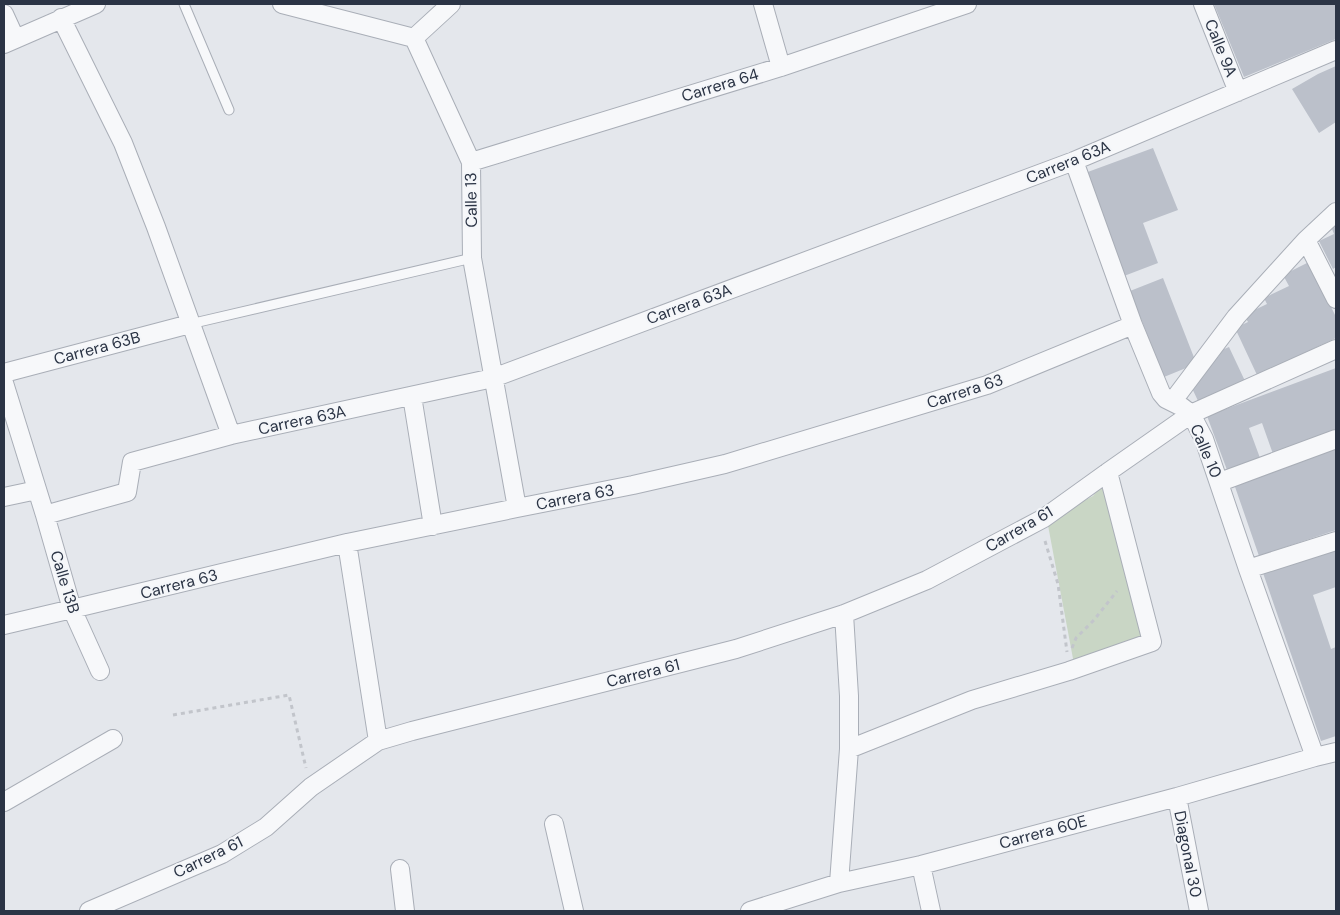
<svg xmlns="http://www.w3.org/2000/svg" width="1340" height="915" viewBox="0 0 1340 915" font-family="'DM Sans',sans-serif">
	<rect width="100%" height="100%" fill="#e4e7ec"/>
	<!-- green -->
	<path fill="#c9d6c5" d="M1107,479L1147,638L1074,664L1047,520L1093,496Z"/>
	<!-- building -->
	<path fill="#bbc0ca" d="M1214,4H1336V39L1244,77Z
		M1336,66V122L1319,133L1292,89L1318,74Z
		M1153,148L1178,210L1143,223L1158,263L1124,276L1085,173Z
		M1336,226V267L1333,269L1319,241L1334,234L1332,229Z
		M1309,262L1336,317V338L1257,375L1235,328L1248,322L1244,315L1267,304L1264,298L1289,286L1283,275Z
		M1163,278L1195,360L1186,368L1164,377L1130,291Z
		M1229,347L1245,381L1199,403L1191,386L1219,356L1217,352Z
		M1336,368V431L1273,454L1262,423L1249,428L1260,458L1227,470L1207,416Z
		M1336,447V530L1259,556L1233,481Z
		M1336,549V587L1313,595L1331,649L1336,647V736L1321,741L1263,573Z"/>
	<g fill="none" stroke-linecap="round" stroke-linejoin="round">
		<!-- service casing -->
		<g stroke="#a9aeb7" stroke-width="11">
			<path id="service" d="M184,4L229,110
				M190,324L472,258"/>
		</g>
		<!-- minor casing -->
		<g stroke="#a9aeb7" stroke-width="20">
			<path id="minor" d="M282,4L414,38
				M763,4L781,67
				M1203,4L1238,92
				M4,14L15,38
				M61,18L123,143L156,227L231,435
				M414,38L471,162L472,258L517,508
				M414,38L451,4
				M4,44L96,4
				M1074,161L1133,325L1161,393L1166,399L1182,407L1191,414L1204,439L1248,569L1315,757
				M471,162L781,67L967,4
				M1306,240L1336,299
				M4,373L190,324
				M4,383L45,515L72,609L100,671
				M412,396L433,526
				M1172,402L1236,317L1306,240L1336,212
				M1220,482L1336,439
				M4,497L37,490
				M45,515L127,492L132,462L231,435L493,378L1074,161L1336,50
				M347,543L378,741
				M1248,569L1336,541
				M4,625L72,609L347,543L517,508L633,485L725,464L987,385L1133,325
				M849,749L972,700L1069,671L1152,642L1108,472
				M1177,797L1199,911
				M4,802L113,739
				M554,824L574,911
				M921,865L931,911
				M400,869L405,911
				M839,883L849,749V696L844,614
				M89,911L222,854L266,827L311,787L378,741L412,731L736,649L844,614L927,580L1044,518L1108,472L1191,414L1336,349
				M750,911L839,883L921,865L1177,797L1315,757L1336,752"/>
		</g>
		<!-- path -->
		<path stroke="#c2c5cb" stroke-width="3" stroke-dasharray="4 4" stroke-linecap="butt" d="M1045,541L1058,584L1067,652
			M1072,648L1076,638L1094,620L1117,591
			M173,715L289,695L306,768"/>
		<!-- service -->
		<use href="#service" stroke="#f7f8fa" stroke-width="9"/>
		<!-- minor -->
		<use href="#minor" stroke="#f7f8fa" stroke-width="18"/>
	</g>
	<g text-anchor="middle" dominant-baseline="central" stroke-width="4" stroke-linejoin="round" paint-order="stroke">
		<!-- street labels -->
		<g font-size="16" fill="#2b3445" stroke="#f4f6f9">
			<text transform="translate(1221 48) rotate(68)">Calle 9A</text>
			<text transform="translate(720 85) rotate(-17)">Carrera 64</text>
			<text transform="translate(1068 162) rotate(-22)">Carrera 63A</text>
			<text transform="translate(471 200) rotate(-91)">Calle 13</text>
			<text transform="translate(689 304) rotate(-20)">Carrera 63A</text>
			<text transform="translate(97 348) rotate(-15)">Carrera 63B</text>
			<text transform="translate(965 391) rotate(-18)">Carrera 63</text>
			<text transform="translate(302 420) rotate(-12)">Carrera 63A</text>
			<text transform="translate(1206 451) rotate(67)">Calle 10</text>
			<text transform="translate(575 497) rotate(-11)">Carrera 63</text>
			<text transform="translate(1019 529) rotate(-30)">Carrera 61</text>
			<text transform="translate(65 582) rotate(73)">Calle 13B</text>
			<text transform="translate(179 584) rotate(-14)">Carrera 63</text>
			<text transform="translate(643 673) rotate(-14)">Carrera 61</text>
			<text transform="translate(1043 832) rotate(-15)">Carrera 60E</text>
			<text transform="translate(1188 854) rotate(79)">Diagonal 30</text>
			<text transform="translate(208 857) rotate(-26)">Carrera 61</text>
		</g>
	</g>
	<!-- border -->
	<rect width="1340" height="915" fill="none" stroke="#2b3445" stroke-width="10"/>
</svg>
